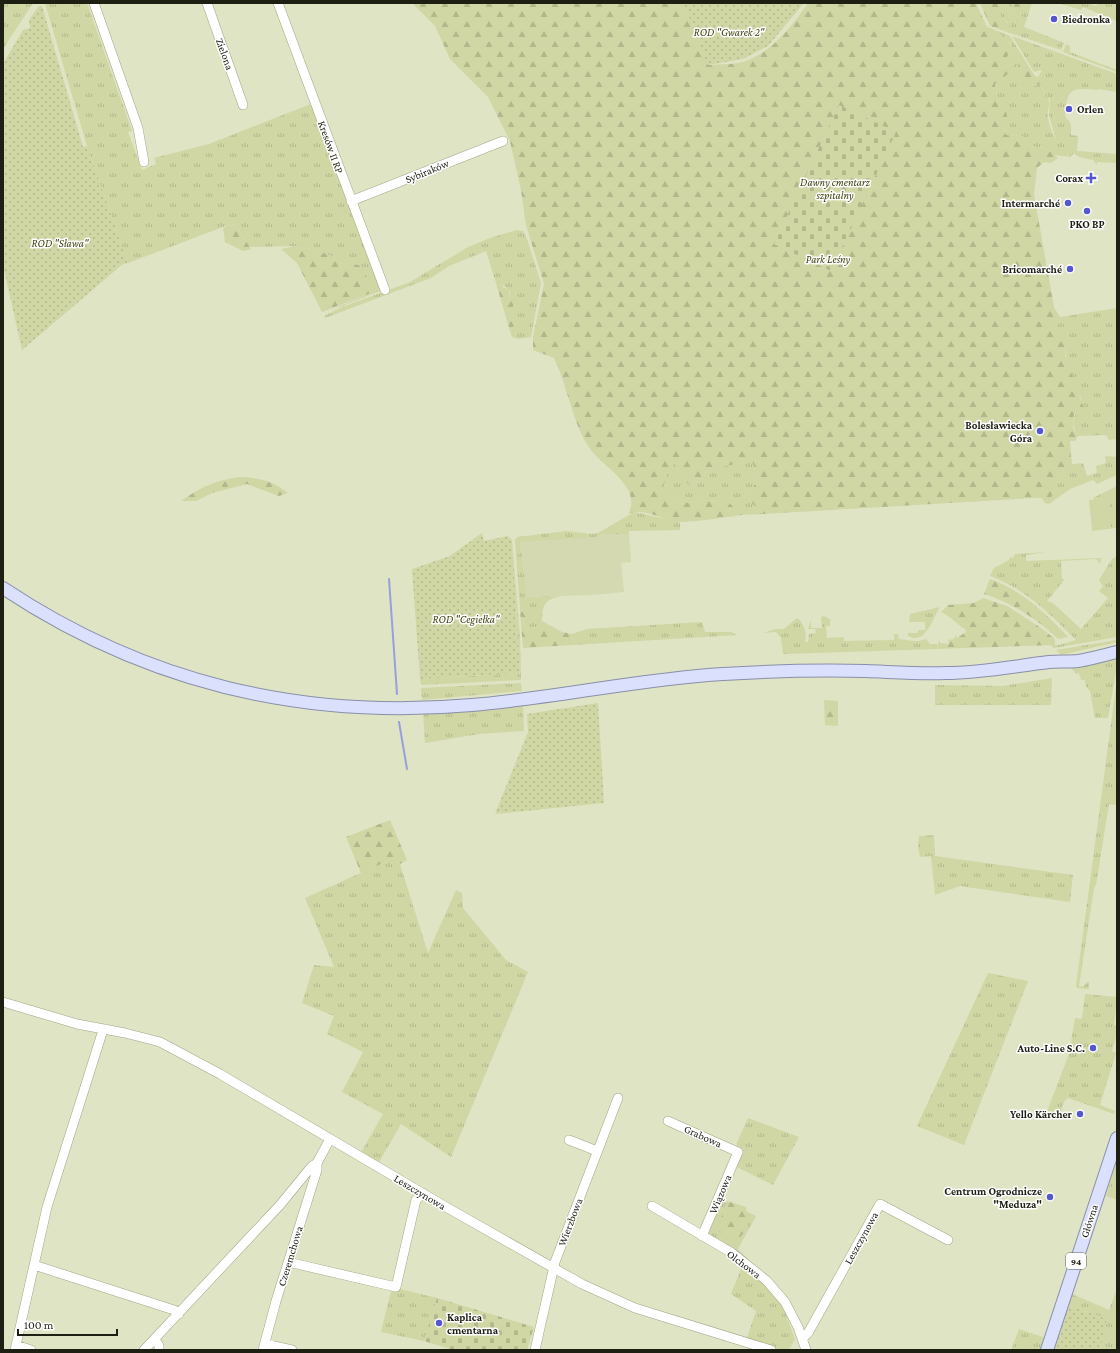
<svg xmlns="http://www.w3.org/2000/svg" width="1120" height="1353" viewBox="0 0 1120 1353" font-family="'Crimson Pro',serif">
	<defs>
		<pattern id="grass-tufts" width="24" height="20" patternUnits="userSpaceOnUse"><rect width="24" height="20" fill="#d0d6a4"/><path d="M3 7l-1-3M5 7V3M7 7l1-3M15 17l-1-3M17 17v-4M19 17l1-3" fill="none" stroke="#b2b78c"/></pattern>
		<pattern id="forest-firs" width="22" height="20" patternUnits="userSpaceOnUse"><rect width="22" height="20" fill="#d0d6a4"/><path d="M5 1l3.5 6h-7zM16 11l3.5 6h-7z" fill="#b2b78c"/></pattern>
		<pattern id="cemetery-stones" width="16" height="16" patternUnits="userSpaceOnUse"><rect width="16" height="16" fill="#d0d6a4"/><path d="M2 7V4a2 2 0 0 1 4 0v3zM10 15v-3a2 2 0 0 1 4 0v3z" fill="#b2b78c"/></pattern>
		<pattern id="garden-dots" width="8" height="8" patternUnits="userSpaceOnUse"><rect width="8" height="8" fill="#d0d6a4"/><path d="M2 2h.1M6 6h.1" fill="none" stroke="#b2b78c" stroke-width="1.8" stroke-linecap="round"/></pattern>
	</defs>
	<rect width="100%" height="100%" fill="#dfe4c4"/>
	<!-- built -->
	<path fill="#d4d9b2" d="M598,534H629L631,562L621,563L624,592L594,595L527,597L520,542L598,536Z"/>
	<!-- grass -->
	<path fill="url(#grass-tufts)" d="M3,3H33L3,49Z
		M45,3H87L132,131L128,132L142,170L156,164L154,158L209,144L311,104L383,290L324,313L375,291L359,266L341,263L327,254L296,246L250,247L235,224L223,227L128,263L87,146Z
		M998,3H1013L1012,7L1014,11L1009,23L1001,17Z
		M1032,3L1024,27L1062,42L1064,43L1061,50L1001,30L1003,29L1005,31C1011,28 1010,24 1012,19L1016,22L1023,17L1021,15L1022,12L1027,10Z
		M1058,3H1087L1096,6L1098,3H1117V21L1083,7L1081,10Z
		M996,30L1010,36L1031,70L1027,71L1023,65L1018,79C1023,84 1030,82 1035,86L1040,84C1042,89 1048,95 1049,101C1050,106 1047,111 1048,117C1049,125 1053,134 1056,141L1049,115L1050,100L1035,76L1038,77L1042,70L1034,72L1012,36L1117,74V92L1099,89V90C1072,88 1067,86 1065,116L1071,124V135L1078,136L1077,151L1117,154V152V163L1097,162V165L1093,160L1079,157L1074,153L1071,156L1066,152L1071,157L1054,155L1046,148L1030,146L1022,136L1006,135L1003,127L1006,111L998,100L995,83L1013,70L1007,57L1012,48L1010,43Z
		M1066,44L1070,46V52L1117,70V72L1063,52Z
		M517,230L523,231L526,236L541,283L531,337L518,339L512,337L510,331L516,323L511,312L510,291L500,283H496L486,251L449,266L431,278L325,318L324,316L342,307L410,282L468,247L490,238Z
		M1117,308V439L1109,440L1106,435H1103L1078,436C1066,416 1083,410 1081,398C1080,395 1077,391 1075,387C1070,374 1064,358 1066,345L1062,342L1055,321L1060,317Z
		M1071,454L1072,464L1083,463L1087,476L1097,473L1096,466L1106,463L1105,456L1117,457V475L1097,484L1093,480L1070,489L1049,504L1045,503L1041,497H1051Z
		M672,460L691,488L709,469L752,461L758,477L748,499L763,514L742,515L726,501L701,500L681,504L661,490Z
		M1117,486V533L1116,528L1091,531L1109,499L1094,500L1093,498Z
		M634,512L680,522V530L629,531V534H599L598,537L520,542L527,597L560,596C543,601 543,605 542,621L536,628L533,627L527,632L523,625L526,614L520,610L515,540L517,537L567,531L591,534L598,533Z
		M512,540L520,636L521,680L421,685L420,679L520,673Z
		M1047,552L1026,555V561L1101,558L1100,564L1096,559L1061,561L1062,579H1065L1047,601L1053,603L1081,629L1108,598L1099,591L1103,586L1099,580L1112,559L1117,556V637L1054,648L1050,645H1059L1076,640C1049,613 1026,589 990,576L994,568L1009,560L1010,557L1013,558L1015,554Z
		M940,607C933,617 926,646 908,636V633H918V630H925V622H909L910,614Z
		M824,616L830,619V626H826L827,638L844,637V641L894,640V634H898L899,639C909,640 916,643 926,639L930,644H937V649L786,654H783L781,638L776,632L763,633L776,629H784L797,618C804,623 807,633 805,642H808L809,634L816,633L815,629H808L811,620V628H822L821,617Z
		M702,622L705,632H731L737,635L573,645L572,634L587,629Z
		M1117,640V642L1061,655L1056,650Z
		M1117,655C1117,676 1111,697 1108,718H1095L1090,691L1086,687L1085,680H1081L1079,673L1076,674L1068,664Z
		M1052,678L1051,705H935V685L1003,686Z
		M1117,679V805L1109,804L1096,885L1094,888L1079,986L1083,987L1087,982H1089V989L1077,988L1076,986Z
		M521,683L522,691L422,700L421,688Z
		M523,703L524,731L479,734L425,743L423,712Z
		M934,835L935,856L1073,875L1070,902L960,886L935,895L931,856L920,857L918,847L919,836Z
		M394,858L400,864L428,953L456,890L462,893L463,908L506,960L528,972L451,1157L401,1124L378,1164L360,1154L383,1114L342,1092L363,1052L327,1034L334,1016L302,1003L314,965L334,967L305,898Z
		M988,973L1028,981L964,1145L917,1126Z
		M1085,994L1117,997L1114,1025H1117V1034L1112,1051L1116,1053L1100,1105L1115,1111L1114,1114L1068,1098L1065,1100L1058,1118L1046,1114L1069,1054L1075,1018L1082,1019Z
		M748,1118L799,1137L773,1185L735,1166L743,1149L736,1145Z
		M1117,1160V1200L1106,1196Z
		M717,1197L756,1216L738,1249L765,1276L782,1304L795,1339L789,1350H780L747,1338L756,1311L731,1294L743,1264L699,1239Z
		M392,1287L437,1298L424,1341L381,1332Z
		M1117,1289V1350H1100L1107,1319L1068,1305L1072,1294L1109,1310Z
		M1019,1329L1043,1337L1045,1341L1042,1350H1011Z"/>
	<!-- forest -->
	<path fill="url(#forest-firs)" d="M412,3H682L686,9L709,65C720,64 735,65 746,61C773,51 792,26 808,3H976L987,27C997,29 1009,39 1012,48L1007,57L1014,63L1013,70L995,84L998,100L1006,111L1008,121L1003,127L1006,135L1023,136L1030,146L1046,148L1058,158L1051,163L1044,162L1037,168L1034,195L1054,307L1060,317L1055,321L1064,335L1063,342L1066,344L1065,355L1083,406L1081,412L1074,414L1073,428L1078,436L1075,441H1070L1071,454L1051,497L763,514L748,499L758,477L752,461L709,469L691,488L672,461L662,490L681,504L701,500L727,501L742,515C727,517 685,524 673,521C659,518 643,508 628,514C643,487 603,467 590,449C573,425 567,384 554,358L533,350V337L544,284L526,225L521,190L510,141L488,97L450,59L435,26Z
		M980,3H998L1001,17L1008,23L1014,11L1012,7L1013,3H1032L1026,12H1022L1021,15L1023,18L1016,22L1012,20L1010,28L1005,31L1003,29L1001,30L990,26Z
		M1019,61L1022,62L1027,71L1031,70L1040,84L1035,86L1032,84L1027,85L1018,79H1014L1015,75H1017Z
		M235,224L251,249L243,251L225,242L223,228Z
		M296,246L327,254L341,263L359,265L376,291L322,312L297,263L281,249Z
		M496,283H500L504,288L509,289L510,298L514,303L511,312L517,317L516,323L510,331Z
		M241,477C260,478 273,481 288,493L279,496L247,484L212,493L196,501H181C202,487 215,480 241,477Z
		M990,579C1022,591 1045,612 1068,637L1058,639C1038,620 1011,602 984,594Z
		M983,598L1007,606L1041,628L1055,639V645L937,649L939,640L940,643L949,644L948,640L954,639L956,635L957,638L966,632L965,629C959,627 951,616 941,612L948,605L974,603Z
		M520,610L526,614L527,617L524,619L523,625L527,632L533,627L536,628L542,621L562,632L572,634L573,645L523,648Z
		M824,700L838,701V726L825,725Z
		M390,820L407,860L400,864L394,858L361,873L346,837Z
		M727,1201L746,1207L748,1227L736,1243L717,1230Z"/>
	<!-- cemetery -->
	<path fill="url(#cemetery-stones)" d="M839,105L896,132L831,271L774,244Z
		M437,1298L534,1327L527,1350H453L424,1341Z"/>
	<!-- park -->
	<path fill="#d0d6a4" d="M1109,499L1111,528L1092,529L1089,500Z"/>
	<!-- garden -->
	<path fill="url(#garden-dots)" d="M682,3H804L768,46L743,59L708,65L686,9Z
		M39,6H42L83,147L87,146L128,263L123,264L22,350L3,265V64L23,30L30,28L29,20Z
		M482,533L484,541L508,536L512,540L520,673L420,679L412,569L450,556Z
		M598,703L604,803L495,814L528,732L527,714Z
		M1068,1305L1107,1319L1100,1350H1054Z"/>
	<g fill="none" stroke-linecap="round" stroke-linejoin="round">
		<!-- stream -->
		<path stroke="#97a0de" stroke-width="2" d="M389,579L397,694
			M399,722L407,769"/>
		<!-- minor casing -->
		<g stroke="#a2a688" stroke-width="10">
			<path id="minor" d="M94,3L138,128L144,162
				M207,3L243,105
				M278,3L385,290
				M351,201L503,141
				M3,1002L77,1024L125,1033L160,1042L220,1074L446,1207L582,1284L635,1308L771,1350
				M668,1121L738,1152L702,1236
				M569,1140L597,1151
				M652,1206L732,1253L767,1281L785,1302L798,1327L806,1350
				M288,1262L396,1287L416,1200L423,1193
				M34,1265L174,1310L179,1314
				M155,1339L159,1346V1350
				M802,1339L808,1333L880,1204L948,1240
				M265,1344L292,1350
				M16,1345L31,1350
				M15,1350L47,1207L103,1030
				M144,1350L280,1205L312,1166L317,1163L330,1139
				M263,1350L276,1301L317,1170V1163
				M535,1350L555,1262L618,1098"/>
		</g>
		<!-- major casing -->
		<g stroke="#898faa" stroke-width="14">
			<path id="major" d="M3,588C146,683 301,720 472,705C556,698 639,679 723,674C770,671 818,670 866,671C893,672 920,674 946,673C981,673 1015,666 1049,662C1059,661 1068,662 1078,661C1091,659 1104,655 1117,652
				M1047,1350L1117,1138"/>
		</g>
		<!-- minor -->
		<use href="#minor" stroke="#fff" stroke-width="9"/>
		<!-- major -->
		<use href="#major" stroke="#dbe0fd" stroke-width="12"/>
	</g>
	<!-- markers -->
	<g fill="#5557ce" stroke="#fff" stroke-width="1.5">
		<circle cx="1054" cy="19" r="4"/>
		<circle cx="1069" cy="109" r="4"/>
		<path d="M1089 172h4v4h4v4h-4v4h-4v-4h-4v-4h4z"/>
		<circle cx="1068" cy="203" r="4"/>
		<circle cx="1087" cy="211" r="4"/>
		<circle cx="1070" cy="269" r="4"/>
		<circle cx="1040" cy="431" r="4"/>
		<circle cx="1093" cy="1048" r="4"/>
		<circle cx="1080" cy="1114" r="4"/>
		<circle cx="1050" cy="1197" r="4"/>
		<circle cx="439" cy="1323" r="4"/>
	</g>
	<g text-anchor="middle" dominant-baseline="central" stroke-width="3" stroke-linejoin="round" paint-order="stroke">
		<!-- shield labels -->
		<rect fill="#fff" stroke="#61625a" stroke-width="1" x="1066" y="1253" width="20" height="16" rx="3"/>
		<g font-size="10" font-weight="bold" fill="#1d1f13">
			<text x="1076" y="1261">94</text>
		</g>
		<!-- poi labels -->
		<g font-size="11" font-weight="bold" fill="#1d1f13" stroke="#fff" text-anchor="end">
			<text x="1062" y="19" text-anchor="start">Biedronka</text>
			<text x="1077" y="109" text-anchor="start">Orlen</text>
			<text x="1083" y="178">Corax</text>
			<text x="1060" y="203">Intermarché</text>
			<text x="1087" y="224" text-anchor="middle">PKO BP</text>
			<text x="1062" y="269">Bricomarché</text>
			<text x="1032" y="425">Bolesławiecka<tspan x="1032" dy="13">Góra</tspan></text>
			<text x="1085" y="1048">Auto-Line S.C.</text>
			<text x="1072" y="1114">Yello Kärcher</text>
			<text x="1042" y="1191">Centrum Ogrodnicze<tspan x="1042" dy="13">"Meduza"</tspan></text>
			<text x="447" y="1317" text-anchor="start">Kaplica<tspan x="447" dy="13">cmentarna</tspan></text>
		</g>
		<!-- park labels -->
		<g font-size="11" font-style="italic" fill="#3f420e" stroke="#fff">
			<text x="729" y="32">ROD "Gwarek 2"</text>
			<text x="835" y="182">Dawny cmentarz<tspan x="835" dy="13">szpitalny</tspan></text>
			<text x="60" y="243">ROD "Sława"</text>
			<text x="828" y="259">Park Leśny</text>
			<text x="466" y="619">ROD "Cegiełka"</text>
		</g>
		<!-- street labels -->
		<g font-size="11" fill="#1d1f13" stroke="#fff">
			<text transform="translate(225 54) rotate(70)">Zielona</text>
			<text transform="translate(331 147) rotate(70)">Kresów II RP</text>
			<text transform="translate(427 171) rotate(-22)">Sybiraków</text>
			<text transform="translate(703 1136) rotate(24)">Grabowa</text>
			<text transform="translate(420 1192) rotate(31)">Leszczynowa</text>
			<text transform="translate(720 1194) rotate(-67)">Wiązowa</text>
			<text transform="translate(1089 1221) rotate(-72)">Główna</text>
			<text transform="translate(570 1222) rotate(-69)">Wierzbowa</text>
			<text transform="translate(861 1238) rotate(-61)">Leszczynowa</text>
			<text transform="translate(290 1256) rotate(-73)">Czeremchowa</text>
			<text transform="translate(744 1264) rotate(37)">Olchowa</text>
		</g>
	</g>
	<!-- border -->
	<rect width="1120" height="1353" fill="none" stroke="#1d1f13" stroke-width="8"/>
	<!-- scale -->
	<path d="M18 1329v6h99v-6" fill="none" stroke="#1d1f13" stroke-width="2"/>
	<text x="24" y="1329" font-size="12" fill="#1d1f13" stroke="#ffffff" stroke-width="3" paint-order="stroke">100 m</text>
</svg>
